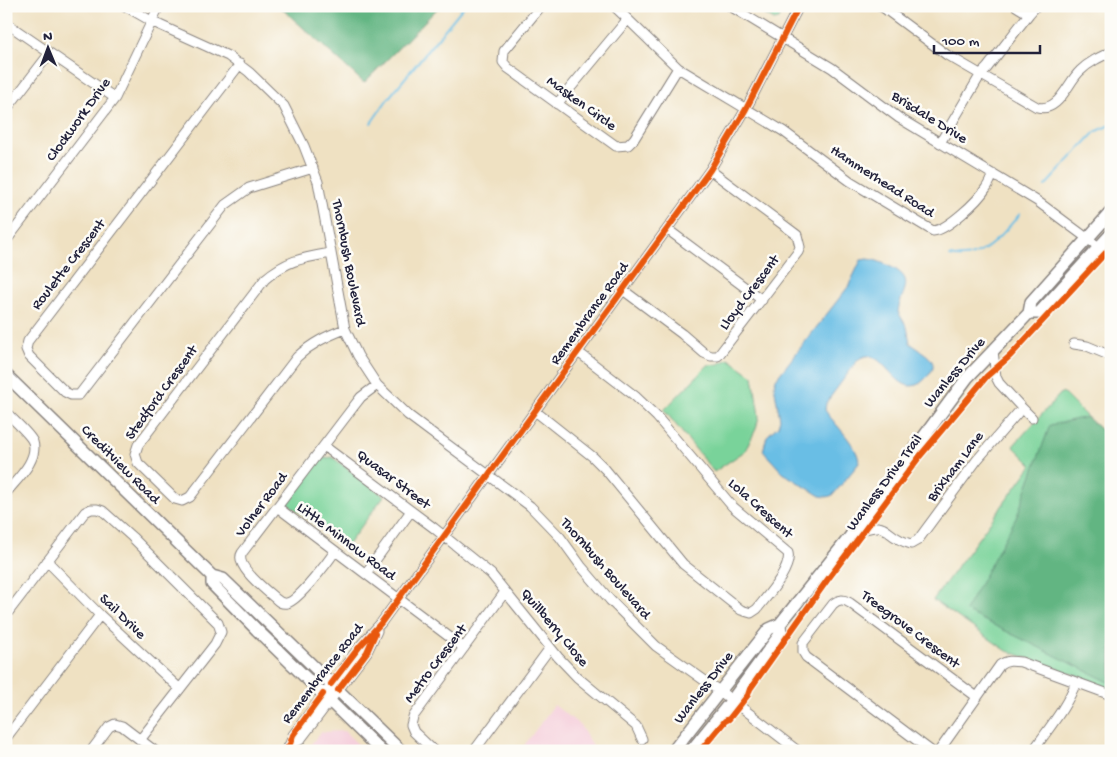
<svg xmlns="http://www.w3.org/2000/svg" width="1117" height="757" viewBox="0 0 1117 757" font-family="'Gochi Hand',sans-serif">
	<rect width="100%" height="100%" fill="#fdfcf7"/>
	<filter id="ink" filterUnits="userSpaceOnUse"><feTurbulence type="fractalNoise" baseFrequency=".02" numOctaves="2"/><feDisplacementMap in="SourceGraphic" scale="10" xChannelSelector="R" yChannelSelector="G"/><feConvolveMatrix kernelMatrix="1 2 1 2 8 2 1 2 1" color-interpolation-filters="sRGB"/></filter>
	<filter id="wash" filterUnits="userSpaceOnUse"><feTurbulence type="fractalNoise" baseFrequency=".0096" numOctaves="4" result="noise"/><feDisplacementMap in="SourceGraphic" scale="20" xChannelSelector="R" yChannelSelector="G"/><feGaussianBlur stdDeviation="1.12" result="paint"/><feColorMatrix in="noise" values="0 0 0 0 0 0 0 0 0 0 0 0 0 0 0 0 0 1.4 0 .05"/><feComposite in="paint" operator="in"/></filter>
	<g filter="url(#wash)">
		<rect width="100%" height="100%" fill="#efe1c2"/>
		<!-- built -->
		<path fill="#f5cfdc" d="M554,705L580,725L595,751H520Z
			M344,731L365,751H305L321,732Z"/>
		<!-- green -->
		<path fill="#79d39a" stroke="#4e7a6a" d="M751,6H785L779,19L774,20Z
			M729,359L753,376L759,416L756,429L745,451L714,472L664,410L708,365L719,364Z
			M1062,392L1111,441V690L1092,681L1007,651L933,600L1032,465L1013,446Z
			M332,457L384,496L346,547L287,503L319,459Z"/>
		<!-- forest -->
		<path fill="#62b582" stroke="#426c5e" d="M279,6H440L364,83Z
			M1087,417L1111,439V683L965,611L1016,518L1050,425Z"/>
		<!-- water -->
		<path fill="#69bee5" stroke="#467090" d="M868,259C877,260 885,264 893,268C917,281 900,292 898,312L907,327L910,343C925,355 945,361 924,380C896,406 882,337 857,361L826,403L825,410C834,424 859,446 859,463L833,495L827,497L820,496L783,473L763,451L767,436L778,426L780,419L774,385L776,379L848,287L861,260Z"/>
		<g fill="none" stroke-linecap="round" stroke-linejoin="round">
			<!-- stream -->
			<path stroke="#69bee5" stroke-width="2" d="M371,123L387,100L464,6
				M1045,186L1095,132L1111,125
				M950,256C981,264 1002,234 1020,214"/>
		</g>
	</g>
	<g filter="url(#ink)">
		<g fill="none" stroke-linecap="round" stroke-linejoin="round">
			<!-- minor casing -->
			<g stroke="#88827e" stroke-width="11">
				<path id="minor" d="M125,6L153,22L228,56L249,72L284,106L304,146L318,182L345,329L358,356L377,385L408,415L530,506L560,537L581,566L610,600L656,646L732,700L798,751
					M541,6L504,51L503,62L508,68L616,146L628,145L634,139L678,68
					M614,6L678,68L783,131L850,181L933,231C947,230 978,201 986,188C989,184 991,179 993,174
					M730,6L832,68L899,118L1037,201L1111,256
					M881,6L947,55L1037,107C1059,113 1067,83 1080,71C1089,62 1100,57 1111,52
					M1016,6L1029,14
					M6,23L115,98
					M240,64L28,341L26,349L29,356L65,392L71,395H79L225,205L249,188L313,168
					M557,104L627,20
					M6,110L49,54
					M940,143L981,74L987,68L1029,14L1036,6
					M667,229L762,300
					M6,241L115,98L159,6
					M331,253C303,258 287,260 265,279L138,445L135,454L138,463L175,499L182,501L190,497L297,357C312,343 327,336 345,329
					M623,290L682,334L704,353L711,356H718L798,252L800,247L797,235L710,170
					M1074,344L1087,346L1111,356
					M1022,408L1032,418
					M535,411L593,457L605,469L683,564L741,610L751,613L757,609C767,596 792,569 788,553L732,506L657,417L635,396L578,352
					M6,412C13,420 30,434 33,442C39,460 16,480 6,493
					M324,446L434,528L491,574L558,657L577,677L636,726L642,739
					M277,507L464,648
					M851,534C893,517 879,535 911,544L918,540L977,460L1022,408L999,383L996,377L993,351
					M335,551C328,562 298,601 287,603C282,604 279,602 276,599C266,590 234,566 242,553L354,406L361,397L377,385
					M47,561L100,615L180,689
					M366,573L411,511
					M6,615L85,512L91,509H97L103,511L132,537L218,623L221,632L215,644L140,740
					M6,738L100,615
					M290,744L300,740L367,652L377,631
					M91,751L109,727L115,724L122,726L155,751
					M285,751L290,744L293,735L360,646L381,623L710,170L746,109L799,6
					M434,751L414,732L411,725L413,717L505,592
					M474,751L550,648
					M931,751L806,657L803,652V643L833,604C839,599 843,599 850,603L977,697
					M939,751L1000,665C1007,660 1013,661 1021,662L1111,695
					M1033,751C1048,729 1067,707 1076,682"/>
			</g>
			<!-- major casing -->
			<g stroke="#88827e" stroke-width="14">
				<path id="major" d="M1029,313H1039L1111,234
					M6,375L212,576L223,579L401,751
					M212,576V584L257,630L381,751
					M673,751L769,629L780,624L849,538L967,378L1029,313L1031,302L1111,212
					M691,751L732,700L781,633L780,624"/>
			</g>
			<!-- minor -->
			<use href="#minor" stroke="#fff" stroke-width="9"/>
			<!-- major -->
			<use href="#major" stroke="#fff" stroke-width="11"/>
			<!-- cycleway casing -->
			<g stroke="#fdfcf7" stroke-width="9">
				<path id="cycleway" d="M331,684L360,646L381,623L710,170L746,109L799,6
					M338,690L367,652L375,634
					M285,751L290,744L293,735L323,694
					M700,751L725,721L729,719L748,695L750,689L828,579L920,456L987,376L1010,356L1111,247"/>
			</g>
			<!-- cycleway -->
			<use href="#cycleway" stroke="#e8590c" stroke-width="6"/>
		</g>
	</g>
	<g text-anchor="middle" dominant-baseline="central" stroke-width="5" stroke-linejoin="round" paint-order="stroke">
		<!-- street labels -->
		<g font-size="15" fill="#22223b" stroke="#fdfcf7">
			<text transform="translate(581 104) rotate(36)">Masken Circle</text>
			<text transform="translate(929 118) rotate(32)">Brisdale Drive</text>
			<text transform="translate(79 120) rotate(-54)">Clockwork Drive</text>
			<text transform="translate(882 182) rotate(33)">Hammerhead Road</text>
			<text transform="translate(348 263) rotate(79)">Thornbush Boulevard</text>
			<text transform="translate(69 265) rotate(-52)">Roulette Crescent</text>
			<text transform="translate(750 293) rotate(-53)">Lloyd Crescent</text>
			<text transform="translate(590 314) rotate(-54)">Remembrance Road</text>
			<text transform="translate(955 373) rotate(-50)">Wanless Drive</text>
			<text transform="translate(162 393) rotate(-54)">Stedford Crescent</text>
			<text transform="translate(120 465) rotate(45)">Creditview Road</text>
			<text transform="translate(956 467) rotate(-53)">Brixham Lane</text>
			<text transform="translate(393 480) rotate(37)">Quasar Street</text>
			<text transform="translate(885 483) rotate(-53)">Wanless Drive Trail</text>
			<text transform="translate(262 505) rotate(-53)">Volner Road</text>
			<text transform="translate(760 509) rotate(42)">Lola Crescent</text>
			<text transform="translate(346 542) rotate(37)">Little Minnow Road</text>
			<text transform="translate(605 569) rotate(49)">Thornbush Boulevard</text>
			<text transform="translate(122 617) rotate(44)">Sail Drive</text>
			<text transform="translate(554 628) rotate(50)">Quillberry Close</text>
			<text transform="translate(910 630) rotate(37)">Treegrove Crescent</text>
			<text transform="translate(436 664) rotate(-53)">Metro Crescent</text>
			<text transform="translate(323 674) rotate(-52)">Remembrance Road</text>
			<text transform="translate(704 688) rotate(-52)">Wanless Drive</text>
		</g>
	</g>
	<!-- margin -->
	<rect width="1117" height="757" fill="none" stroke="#fdfcf7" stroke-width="25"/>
	<!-- north arrow -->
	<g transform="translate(48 48) rotate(359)" stroke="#fdfcf7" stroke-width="4" paint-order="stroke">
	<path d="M0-4L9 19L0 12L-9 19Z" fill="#22223b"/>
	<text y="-8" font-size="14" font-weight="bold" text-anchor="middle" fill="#22223b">N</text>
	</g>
	<!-- scale -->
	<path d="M934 45v8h106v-8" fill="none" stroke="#22223b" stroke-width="2.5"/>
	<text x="942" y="45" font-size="15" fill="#22223b" stroke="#fdfcf7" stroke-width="4" paint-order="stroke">100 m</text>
</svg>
